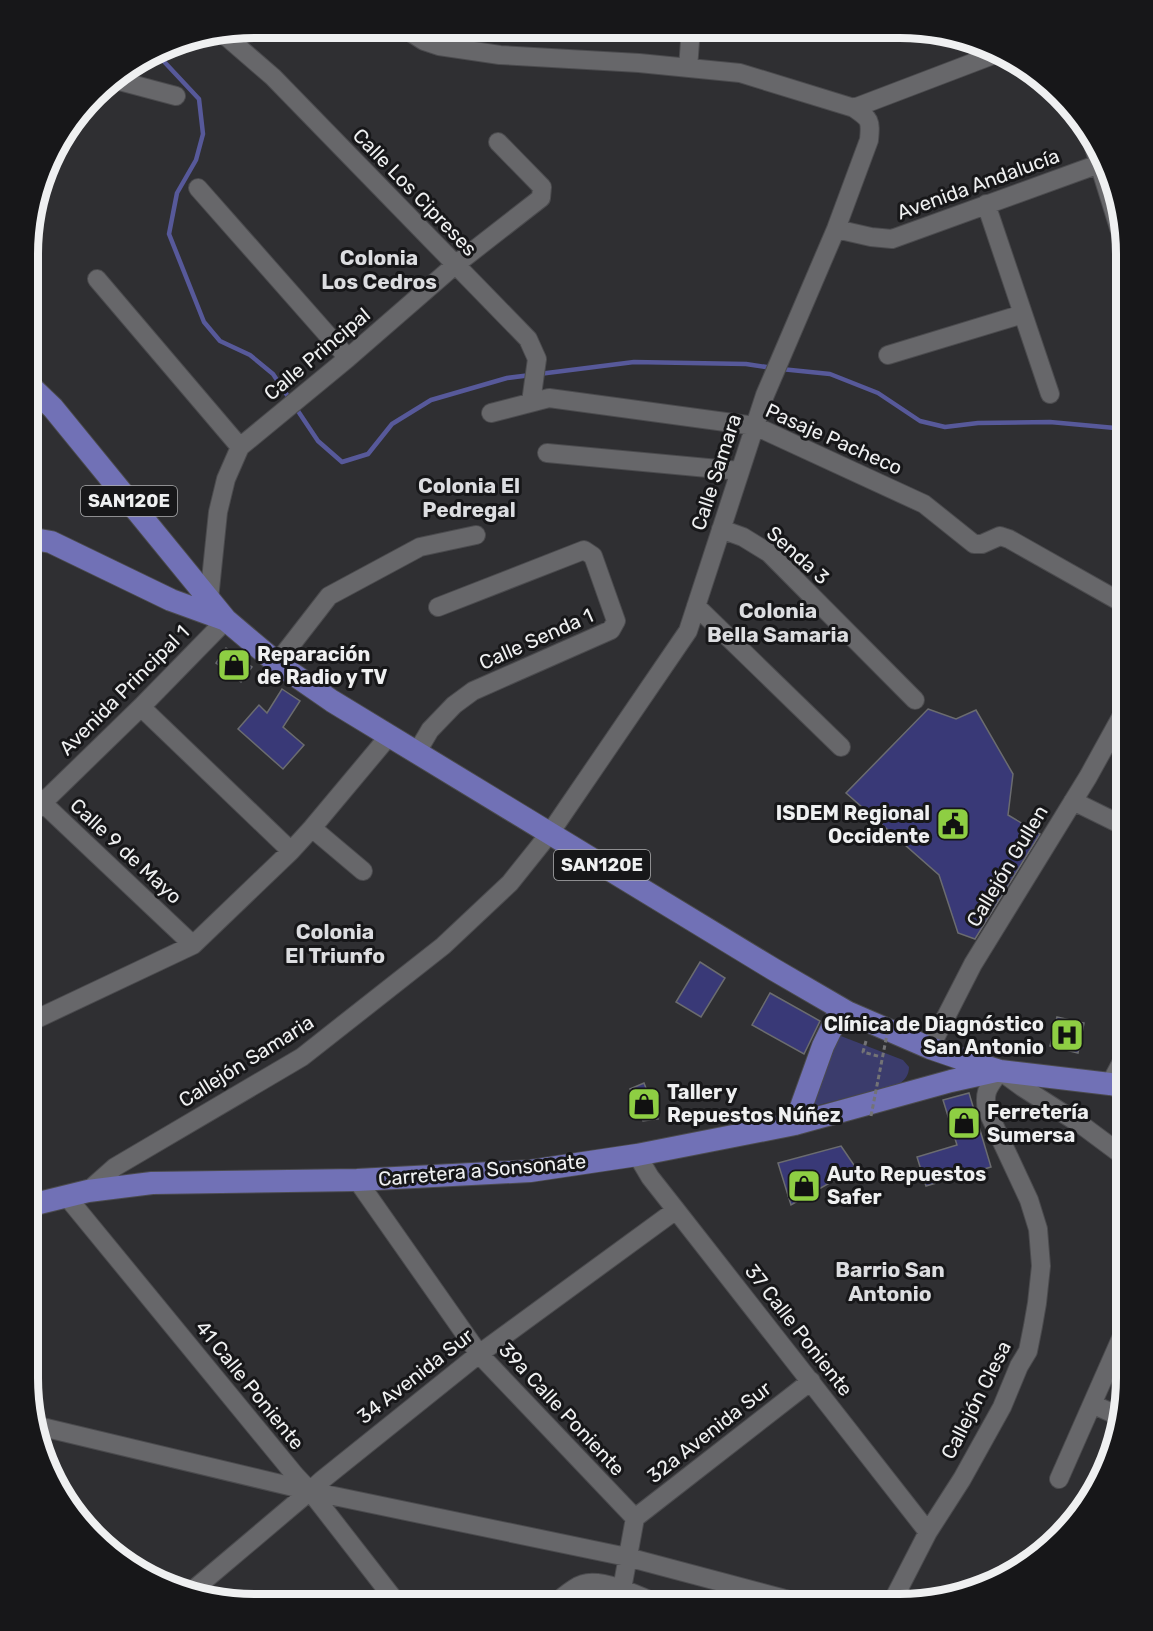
<svg xmlns="http://www.w3.org/2000/svg" width="1153" height="1631" viewBox="0 0 1153 1631" font-family="Rubik,sans-serif">
	<rect width="100%" height="100%" fill="#2f2f32"/>
	<!-- green -->
	<path fill="#3b3c6c" d="M833,1033L903,1060L909,1067C909,1075 905,1080 899,1084L815,1106L812,1102L827,1067Z"/>
	<g fill="none" stroke-linecap="round" stroke-linejoin="round">
		<!-- stream -->
		<path stroke="#57599a" stroke-width="4.5" d="M156,53L199,99L203,134L196,160L177,193L169,234L204,322L220,341L250,355L273,374L291,401
			M781,369L830,374L878,393L920,421L945,427L978,423L1050,422L1126,429
			M539,374L634,362L746,364L773,368
			M296,408L318,441L342,462L368,454L392,424L431,400L507,378L531,375"/>
	</g>
	<!-- building -->
	<path fill="#393977" stroke="#6b6c6f" stroke-width="1.5" d="M226,648L252,667L241,682L216,663Z
		M282,689L300,701L283,727L304,745L283,769L238,729L259,705L267,713Z
		M928,709L956,719L976,710L1013,774L1008,815L1040,834L975,939L958,933L939,875L846,793Z
		M700,962L725,978L701,1017L676,1002Z
		M770,993L820,1021L804,1054L752,1025Z
		M1057,1017L1084,1023L1078,1053L1050,1046Z
		M644,1083L658,1119L643,1121L630,1089Z
		M969,1093L991,1167L926,1186L917,1157L957,1145L943,1100Z
		M841,1146L856,1168L791,1205L778,1163Z"/>
	<g fill="none" stroke-linecap="round" stroke-linejoin="round">
		<!-- minor casing -->
		<g stroke="#4b4b4e" stroke-width="20">
			<path id="minor" d="M221,32L273,77L528,339L537,359L531,402
				M688,68L691,28
				M112,79L176,96
				M854,108L1001,52
				M1092,141L1124,244
				M198,188L348,358
				M986,204L1050,394
				M836,229L871,237L892,239L1099,164
				M97,279L240,447
				M888,355L1023,314
				M491,413L549,398L755,426L924,504L974,544H982L1000,536L1009,539L1126,605
				M547,453L740,471
				M721,529L743,537L769,553L915,700
				M209,599L218,512L226,479L240,447L348,358L455,265L541,198L542,187L498,142
				M696,606L841,747
				M277,663L329,596L420,547L476,535
				M141,707L291,851
				M1108,741L1126,749
				M417,752L430,730L454,705L473,691L611,630L616,621L593,556L584,550L438,607
				M28,789L193,945
				M1073,801L1126,827
				M28,817L141,707L226,620
				M312,828L363,871
				M28,1023L193,945L291,851L312,828L389,736
				M930,1048L973,964L1088,777L1126,708
				M1110,1084L1126,1054
				M637,1155L650,1177L676,1210L928,1532
				M357,1180L479,1354L635,1518
				M88,1191L115,1167L302,1057L443,946L510,883L550,833L688,631L765,395L836,229L869,140C871,120 870,119 854,108L740,73L639,63L500,55L439,46L424,41L402,27
				M67,1197L295,1475L310,1491L397,1603
				M1092,1404L1121,1417
				M38,1426L310,1491L627,1557L804,1604
				M1059,1479L1126,1327
				M622,1589L635,1518L811,1381
				M193,1590L310,1491L322,1480L479,1354L676,1210
				M555,1603C563,1597 573,1587 583,1584C602,1578 638,1595 656,1603
				M891,1604L928,1532L962,1479L1002,1407L1019,1366L1028,1351L1033,1326L1037,1303L1041,1266L1038,1229L1029,1200L987,1110C983,1090 990,1086 1000,1071L1022,1087L1083,1126L1126,1158"/>
		</g>
		<!-- major casing -->
		<g stroke="#4b4b4e" stroke-width="24">
			<path id="major" d="M29,385L53,408L226,620L277,663L332,701L773,969L847,1012L930,1048L965,1060L1000,1071L1110,1084L1126,1087
				M28,538L51,542L171,600L226,620
				M795,1124L823,1046L841,1009
				M27,1206L88,1191L152,1183L357,1180L530,1171L637,1155L795,1124L951,1081L996,1071"/>
		</g>
		<!-- path -->
		<path stroke="#737376" stroke-width="3" stroke-dasharray="4.5 3" stroke-linecap="butt" d="M866,1041L863,1052L881,1057"/>
		<!-- minor -->
		<use href="#minor" stroke="#67676a" stroke-width="18"/>
		<!-- major -->
		<use href="#major" stroke="#7171b6" stroke-width="22"/>
		<!-- path-bridge -->
		<path stroke="#737376" stroke-width="3" stroke-dasharray="4.5 3" stroke-linecap="butt" d="M871,1116L890,1019"/>
	</g>
	<!-- icons -->
	<defs>
		<g id="shop-square" transform="scale(1.725)"><rect x="-9" y="-9" width="18" height="18" rx="4" fill="#8ece43" stroke="#171719"/><path d="M-5-2.5h2.3a2.7 3.5 0 0 1 5.4 0H5L5.5 6h-11ZM-1.5-2.5h3a1.5 2.3 0 0 0-3 0Z" fill="#111"/></g>
		<g id="civic-square" transform="scale(1.725)"><rect x="-9" y="-9" width="18" height="18" rx="4" fill="#8ece43" stroke="#171719"/><path d="M-.6-6.5H3V-4.5H.6V-3L4-1V1h2V6H-6V1h2V-1L-.6-3ZM-1.2 2.5V6h2.4V2.5Z" fill="#111"/></g>
		<g id="hospital-square" transform="scale(1.725)"><rect x="-9" y="-9" width="18" height="18" rx="4" fill="#8ece43" stroke="#171719"/><path d="M-5-5h3v3.5h4V-5h3V5h-3V1.5h-4V5h-3Z" fill="#111"/></g>
	</defs>
	<g fill-rule="evenodd">
		<use href="#shop-square" x="234" y="665"/>
		<use href="#civic-square" x="953" y="824"/>
		<use href="#hospital-square" x="1067" y="1035"/>
		<use href="#shop-square" x="644" y="1104"/>
		<use href="#shop-square" x="964" y="1123"/>
		<use href="#shop-square" x="804" y="1186"/>
	</g>
	<g text-anchor="middle" dominant-baseline="central" stroke-width="6" stroke-linejoin="round" paint-order="stroke">
		<!-- shield labels -->
		<g fill="#171719" stroke="#aeafb0" stroke-width="1.5">
			<rect x="81" y="486" width="96" height="30" rx="4.5"/>
			<rect x="554" y="850" width="96" height="30" rx="4.5"/>
		</g>
		<g font-size="18" font-weight="bold" fill="#eff0f1">
			<text x="129" y="501">SAN120E</text>
			<text x="602" y="865">SAN120E</text>
		</g>
		<!-- street labels -->
		<g font-size="20" fill="#eff0f1" stroke="#171719">
			<text transform="translate(978 184) rotate(-20)">Avenida Andalucía</text>
			<text transform="translate(415 192) rotate(46)">Calle Los Cipreses</text>
			<text transform="translate(317 354) rotate(-40)">Calle Principal</text>
			<text transform="translate(834 439) rotate(24)">Pasaje Pacheco</text>
			<text transform="translate(716 472) rotate(-72)">Calle Samara</text>
			<text transform="translate(798 555) rotate(42)">Senda 3</text>
			<text transform="translate(536 639) rotate(-24)">Calle Senda 1</text>
			<text transform="translate(124 690) rotate(-45)">Avenida Principal 1</text>
			<text transform="translate(126 851) rotate(43)">Calle 9 de Mayo</text>
			<text transform="translate(1007 866) rotate(-59)">Callejón Gullen</text>
			<text transform="translate(246 1061) rotate(-32)">Callejón Samaria</text>
			<text transform="translate(482 1170) rotate(-5)">Carretera a Sonsonate</text>
			<text transform="translate(799 1330) rotate(52)">37 Calle Poniente</text>
			<text transform="translate(415 1376) rotate(-38)">34 Avenida Sur</text>
			<text transform="translate(250 1385) rotate(51)">41 Calle Poniente</text>
			<text transform="translate(976 1400) rotate(-63)">Callejón Clesa</text>
			<text transform="translate(562 1409) rotate(47)">39a Calle Poniente</text>
			<text transform="translate(709 1432) rotate(-38)">32a Avenida Sur</text>
		</g>
		<!-- poi labels -->
		<g font-size="20" font-weight="bold" fill="#eff0f1" stroke="#171719" text-anchor="start">
			<text x="257" y="654">Reparación<tspan x="257" dy="23">de Radio y TV</tspan></text>
			<text x="930" y="813" text-anchor="end">ISDEM Regional<tspan x="930" dy="23">Occidente</tspan></text>
			<text x="1044" y="1024" text-anchor="end">Clínica de Diagnóstico<tspan x="1044" dy="23">San Antonio</tspan></text>
			<text x="667" y="1092">Taller y<tspan x="667" dy="23">Repuestos Núñez</tspan></text>
			<text x="987" y="1112">Ferretería<tspan x="987" dy="23">Sumersa</tspan></text>
			<text x="827" y="1174">Auto Repuestos<tspan x="827" dy="23">Safer</tspan></text>
		</g>
		<!-- neighbourhood labels -->
		<g font-size="21" font-weight="bold" fill="#dcdde0" stroke="#171719">
			<text x="379" y="257">Colonia<tspan x="379" dy="24">Los Cedros</tspan></text>
			<text x="469" y="485">Colonia El<tspan x="469" dy="24">Pedregal</tspan></text>
			<text x="778" y="610">Colonia<tspan x="778" dy="24">Bella Samaria</tspan></text>
			<text x="335" y="931">Colonia<tspan x="335" dy="24">El Triunfo</tspan></text>
			<text x="890" y="1269">Barrio San<tspan x="890" dy="24">Antonio</tspan></text>
		</g>
	</g>
	<!-- crop -->
	<path d="M0 0H1153V1631H0ZM254 38H900A216 216 0 0 1 1116 254V1378A216 216 0 0 1 900 1594H254A216 216 0 0 1 38 1378V254A216 216 0 0 1 254 38Z" fill="#171719" fill-rule="evenodd"/>
	<path fill="none" stroke="#eff0f1" stroke-width="8" d="M254 38H900A216 216 0 0 1 1116 254V1378A216 216 0 0 1 900 1594H254A216 216 0 0 1 38 1378V254A216 216 0 0 1 254 38Z"/>
</svg>
